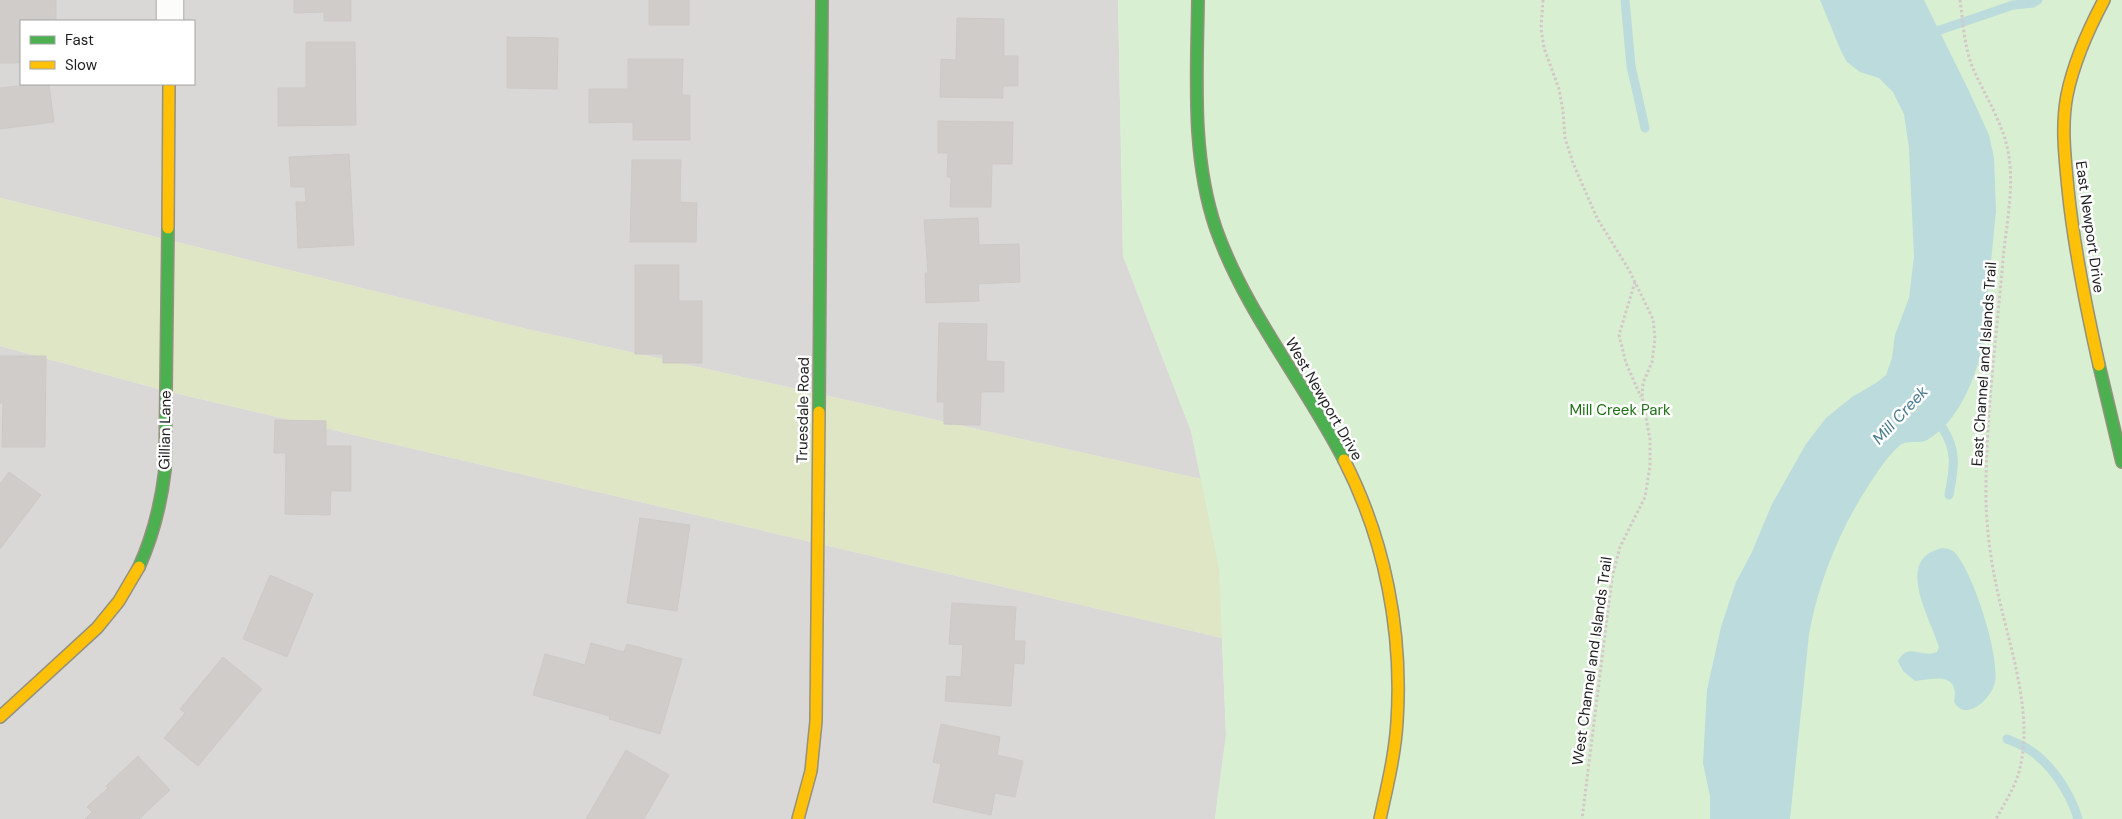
<svg xmlns="http://www.w3.org/2000/svg" width="2122" height="819" viewBox="0 0 2122 819" font-family="'DM Sans',sans-serif">
	<rect width="100%" height="100%" fill="#ebe8e5"/>
	<!-- residential -->
	<path fill="#dad8d6" fill-rule="evenodd" d="M0,0H1118L1123,256L1191,431L1201,479L527,329L0,198ZM21,21H194V84H21Z
		M0,346L166,391L1222,638L1226,735L1215,819H0Z"/>
	<!-- grass -->
	<path fill="#dee6c6" d="M0,198L527,329L1201,479L1736,582L1703,763L1222,638L166,391L0,346Z"/>
	<!-- park -->
	<path fill="#d8efd2" d="M1118,0H2122V819H1215L1226,735L1219,569L1191,431L1123,256Z"/>
	<!-- water -->
	<path fill="#bbdbdc" d="M1820,0H1924L1969,91L1989,135L1994,158L1996,211L1983,343C1976,377 1959,422 1927,440C1917,445 1907,438 1898,447C1887,457 1878,471 1870,483C1840,529 1819,580 1809,634L1790,819H1710V796L1703,763L1707,690L1721,627L1736,582L1752,552L1772,504L1806,444L1826,418L1852,397L1876,383L1886,375L1892,358L1895,335L1909,298L1914,257L1909,148L1904,114L1893,92L1879,78L1860,72L1847,62L1841,51Z
		M1943,548C1949,549 1953,550 1956,554C1974,575 2000,656 1995,682C1992,698 1966,723 1954,702C1960,672 1935,678 1915,681L1903,671L1898,661C1909,641 1921,659 1937,652L1939,647C1930,617 1893,558 1943,548Z"/>
	<g fill="none" stroke-linecap="round" stroke-linejoin="round">
		<!-- stream -->
		<path stroke="#bbdbdc" stroke-width="9" d="M1625,0L1631,66L1645,128
			M1930,31L1940,30L2013,5L2033,3L2038,0
			M1942,427C1958,452 1954,468 1949,495
			M2007,739C2014,742 2022,745 2028,749C2051,763 2071,794 2078,819"/>
	</g>
	<!-- building -->
	<path fill="#d0ccca" stroke="#cec9c6" d="M0,0H56V21H21V63H0Z
		M294,0H351V21H324V12L294,13Z
		M649,0H689V25H649Z
		M957,18L1004,19V56H1018V86H1003V98L940,97L941,59L956,60Z
		M507,37L558,38L557,89L507,88Z
		M306,42H355L356,125L278,126V88H306Z
		M628,59H683L682,95H690V140H633V122L589,123V89H628Z
		M35,84H49L54,122L0,129V88Z
		M938,121L1013,122L1012,164H992L991,207H950L951,177H947L948,153H938Z
		M349,154L354,245L298,248L296,202H306L305,187H291L289,157Z
		M632,160H681L680,202L697,203L696,242H630Z
		M978,218L979,245L1019,244L1020,282L978,284L979,301L926,303L925,273H928L924,220Z
		M635,265H679V301H702V363H663V354H635Z
		M939,323L987,324L986,361L1004,362V392H981L980,425L944,424V402H937Z
		M0,356H46L45,447H2L3,403H0Z
		M275,420L326,421V446H351V491H331L330,515L285,514L286,453H274Z
		M9,472L41,495L0,549V484Z
		M640,518L690,525L677,611L627,603Z
		M270,575L313,594L287,657L243,639Z
		M952,603L1016,607L1014,641H1025L1024,664L1014,663L1011,706L945,701L947,676L961,677L963,645L949,644Z
		M591,643L624,652L627,644L682,659L660,734L609,719L610,716L533,695L545,654L585,665Z
		M223,657L262,689L198,766L164,738L185,713L180,709Z
		M941,724L1000,737L997,755L1023,761L1015,797L995,793L991,815L933,802L941,764L933,762Z
		M626,750L669,775L644,819H586Z
		M138,756L170,790L139,819H85L92,812L87,807L108,788L106,786Z"/>
	<g fill="none" stroke-linecap="round" stroke-linejoin="round">
		<!-- street casing -->
		<g stroke="#c0bfbd" stroke-width="29">
			<path id="street" d="M170,21V0"/>
		</g>
		<!-- fast casing -->
		<g stroke="#94917f" stroke-width="14">
			<path id="fast" d="M1198,0C1197,76 1191,156 1216,229C1246,313 1304,382 1344,460
				M2099,365L2122,462
				M819,412L822,0
				M139,567C153,536 161,504 165,470L168,228"/>
		</g>
		<!-- slow casing -->
		<g stroke="#94917f" stroke-width="14">
			<path id="slow" d="M168,228L169,84
				M2099,365C2086,307 2074,249 2068,189C2065,158 2061,126 2067,95C2074,61 2088,30 2104,0
				M1344,460C1385,540 1403,632 1397,722C1395,755 1387,787 1380,819
				M0,717L97,628L119,601L139,567
				M798,819L811,771L816,721L819,412"/>
		</g>
		<!-- path -->
		<path stroke="#d5c7c8" stroke-width="3" stroke-dasharray="2.5 2.5" stroke-linecap="butt" d="M1543,0L1541,28L1544,48L1559,89L1563,111L1565,138L1573,163L1597,218L1629,270L1653,319L1655,339L1652,362L1643,383L1642,397L1650,439V466L1645,497L1620,547L1612,578L1582,819
			M1960,0C1963,22 1964,45 1972,66C1984,94 2002,121 2008,151C2015,187 2006,225 2003,260C1996,342 1985,422 1986,504C1987,528 1990,555 1995,579C2006,639 2038,717 2017,778C2012,792 2003,806 1996,819
			M1635,282L1619,335L1626,363L1641,397"/>
		<!-- street -->
		<use href="#street" stroke="#fcfcfb" stroke-width="26"/>
		<!-- fast -->
		<use href="#fast" stroke="#4caf50" stroke-width="11"/>
		<!-- slow -->
		<use href="#slow" stroke="#ffc107" stroke-width="11"/>
	</g>
	<g text-anchor="middle" dominant-baseline="central" stroke-width="5" stroke-linejoin="round" paint-order="stroke">
		<!-- street labels -->
		<g font-size="15" fill="#1c1c1c" stroke="#fff">
			<text transform="translate(2090 227) rotate(82)">East Newport Drive</text>
			<text transform="translate(1984 364) rotate(-86)">East Channel and Islands Trail</text>
			<text transform="translate(1324 399) rotate(60)">West Newport Drive</text>
			<text transform="translate(803 410) rotate(-89)">Truesdale Road</text>
			<text transform="translate(165 430) rotate(-89)">Gillian Lane</text>
			<text transform="translate(1592 661) rotate(-82)">West Channel and Islands Trail</text>
		</g>
		<!-- park labels -->
		<g font-size="15" fill="#1e7113" stroke="#fff">
			<text x="1620" y="410">Mill Creek Park</text>
		</g>
		<!-- water labels -->
		<g font-size="16" font-style="italic" fill="#47798e" stroke="#fff">
			<text transform="translate(1900 415) rotate(-47)">Mill Creek</text>
		</g>
	</g>
	<!-- legend -->
	<rect x="20" y="20" width="175" height="65" fill="#ffffff" stroke="#a4a4a4"/>
	<rect x="30" y="36" width="25" height="8" fill="#4caf50" stroke="#a4a4a4"/>
	<text x="65" y="45" font-size="15" fill="#1c1c1c">Fast</text>
	<rect x="30" y="61" width="25" height="8" fill="#ffc107" stroke="#a4a4a4"/>
	<text x="65" y="70" font-size="15" fill="#1c1c1c">Slow</text>
</svg>
